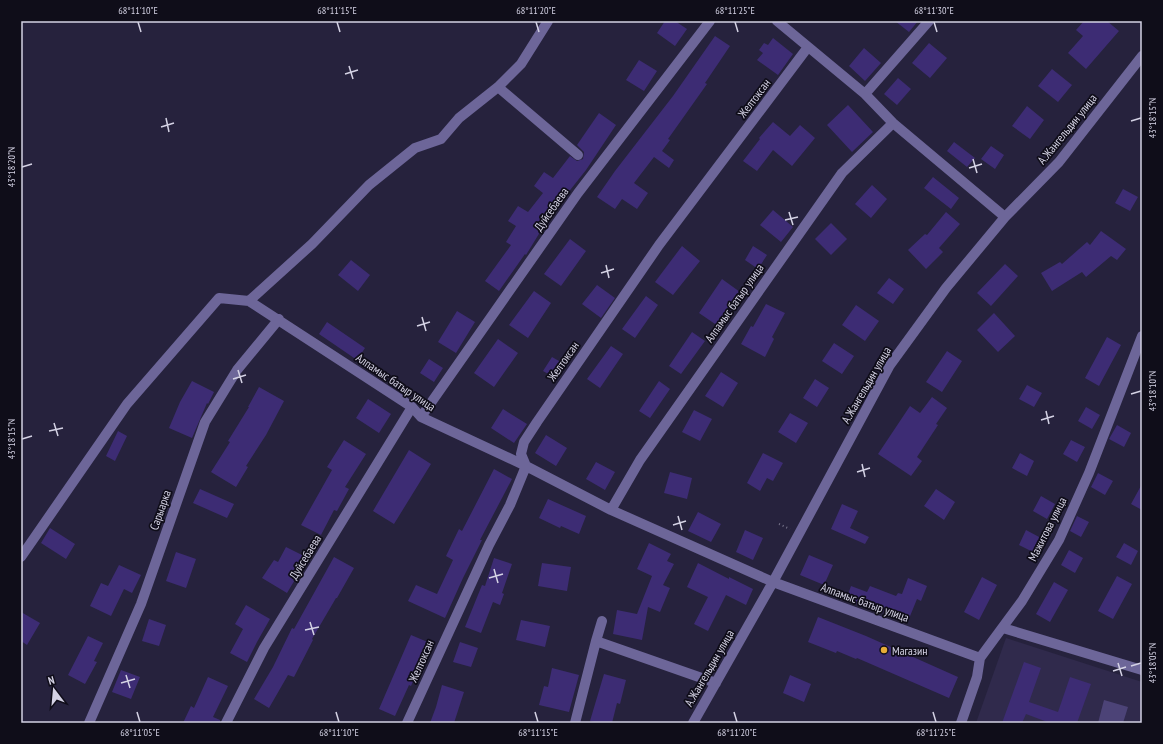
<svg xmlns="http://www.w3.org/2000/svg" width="1163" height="744" viewBox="0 0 1163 744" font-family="'PT Sans Narrow',sans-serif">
	<rect width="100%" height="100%" fill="#26223d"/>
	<!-- built -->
	<path fill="#302a4c" d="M1006,638L1142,682V723H976Z"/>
	<!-- green -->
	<path fill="#4c4377" d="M1104,700L1128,707L1123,723H1098Z"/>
	<!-- building -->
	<path fill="#3d2c74" d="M665,21H675L687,29L675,46L657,33Z
		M895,21H918L909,32Z
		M1084,21H1107L1119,31L1086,69L1068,53L1083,36L1076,30Z
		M715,36L730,46L705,83L707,84L668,139L670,140L662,151L674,160L669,168L654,157L634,183L648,193L637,209L622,199L615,209L597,197L615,171L673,96Z
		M773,38L793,54L778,75L757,60L763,53L759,50L764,43L768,45Z
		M929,43L947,58L930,78L912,63Z
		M864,48L881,63L865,81L849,66Z
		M639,60L657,71L644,91L626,80Z
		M1052,69L1072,85L1058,102L1038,86Z
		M898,78L911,89L897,105L884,94Z
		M848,105L873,132L852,152L827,125Z
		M1027,106L1044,120L1030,139L1012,126Z
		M599,113L616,125L586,170L544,223L545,224L526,255L525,254L499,291L485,281L511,245L506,242L516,226L508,221L518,206L528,212L543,193L534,186L544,172L553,178L570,156L577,161L583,159L584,152L577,145Z
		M773,122L790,136L800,125L815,138L792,166L773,150L757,171L743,161L760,139L759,138Z
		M954,142L975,158L967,167L947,151Z
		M991,146L1004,155L995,169L981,159Z
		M933,177L959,198L951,209L924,188Z
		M872,185L887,199L871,218L855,204Z
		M1123,189L1138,197L1130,211L1115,203Z
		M773,210L793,227L781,242L760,225Z
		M946,212L960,224L939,248L943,252L926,269L908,250L925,234L927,235Z
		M831,223L847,239L831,255L815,239Z
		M1101,231L1126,249L1117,260L1111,256L1086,277L1082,272L1052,291L1041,273L1060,262L1062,264L1087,242L1090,245Z
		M570,239L586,251L561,286L544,274Z
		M682,246L700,261L673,295L655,282Z
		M753,246L767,255L758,269L745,260Z
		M351,260L370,275L358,291L338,275Z
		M1005,264L1018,276L991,306L977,293Z
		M889,278L904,289L893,304L877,293Z
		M722,279L740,292L718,326L699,313Z
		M597,285L615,298L601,318L582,304Z
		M534,291L551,303L528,338L509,325Z
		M646,296L658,305L635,338L622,329Z
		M766,304L785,313L772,337L774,339L765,357L741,344L751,326L753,327Z
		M856,305L879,321L865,341L842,325Z
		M457,311L475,322L456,353L438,342Z
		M994,313L1015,336L998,352L977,330Z
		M327,322L365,348L357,360L319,334Z
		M692,332L705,341L681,374L669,366Z
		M1107,337L1121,345L1099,386L1085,378Z
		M498,339L518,353L494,387L474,373Z
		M834,343L854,356L842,374L822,361Z
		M611,346L623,354L600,388L587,379Z
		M947,351L962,361L942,392L926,382Z
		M552,357L566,365L557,379L543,371Z
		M429,359L443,368L434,382L420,373Z
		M721,372L738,383L723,407L705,396Z
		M815,379L829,388L817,407L803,398Z
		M192,381L214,392L208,404L207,403L192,438L169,428L180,402Z
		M659,381L670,389L650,418L639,411Z
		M1027,385L1042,393L1034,407L1019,399Z
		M259,387L284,401L266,435L246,466L248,467L236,487L211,472L230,442L228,441L249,407H248Z
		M932,397L947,408L936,424L938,425L917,457L922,461L911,476L878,454L910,406L920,413Z
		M368,399L391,414L379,433L356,418Z
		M1086,407L1100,415L1092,429L1078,421Z
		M503,409L527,424L514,443L491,428Z
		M694,410L712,419L700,441L682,432Z
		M790,413L808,423L796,443L778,432Z
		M1117,425L1131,433L1124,447L1109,439Z
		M118,431L127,436L115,461L106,456Z
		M546,435L567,448L556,466L535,453Z
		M344,440L366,454L345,487L349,489L337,511L334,510L321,535L301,525L332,470L327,467Z
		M1071,440L1085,447L1077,462L1063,454Z
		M409,450L431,464L394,524L373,511Z
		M763,453L783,463L773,481L767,478L760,491L747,483Z
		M1020,453L1034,461L1027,476L1012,468Z
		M596,462L615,472L605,490L586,479Z
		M494,469L512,479L480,540H482L463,578L445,618L408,601L416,585L437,594L453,560L446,556L459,529L462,531Z
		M670,472L692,478L687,499L664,493Z
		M1098,473L1113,481L1105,495L1091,487Z
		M1142,484V510L1131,504Z
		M200,489L234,504L227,518L193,503Z
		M936,489L955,502L944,520L924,506Z
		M1041,496L1055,504L1047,519L1033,511Z
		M548,499L586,516L579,534L561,526L560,528L539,518Z
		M842,504L858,511L850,528L869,537L865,544L831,529Z
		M698,512L721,524L711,542L688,531Z
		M1077,516L1089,522L1081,537L1070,531Z
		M50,528L75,544L66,559L41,543Z
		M745,530L763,538L753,560L736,552Z
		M1026,530L1041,538L1033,552L1019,545Z
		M649,543L671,554L667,561L674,564L663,585L670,588L660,612L648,607L642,640L613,634L617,610L637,614L652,576L637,569Z
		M1124,543L1138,551L1131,565L1116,557Z
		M286,547L308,558L287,593L262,578L274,560L278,562Z
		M1069,550L1083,558L1075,573L1061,565Z
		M176,552L196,559L186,588L166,581Z
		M809,555L833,565L824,585L800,575Z
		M334,557L354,568L337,598H336L312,639L313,640L294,677L288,675L269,708L254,699L273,667L292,628L294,629Z
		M494,558L512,564L502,593L504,594L500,605L493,602L481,633L465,627L482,585L485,586Z
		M542,563L571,567L567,591L538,586Z
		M698,563L729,579V577L753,589L746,605L726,595L708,631L694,624L708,597L687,587Z
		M119,565L141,575L132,593L124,589L111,616L90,606L101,583L108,586Z
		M1117,576L1132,584L1113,619L1098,611Z
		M982,577L997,585L979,620L964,612Z
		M908,578L927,586L921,601L917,599L908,621L883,611L882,613L846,600L851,586L867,592L870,586L896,596L898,593L902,594Z
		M1054,582L1068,590L1050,622L1036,614Z
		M246,605L270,619L257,642L247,662L230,653L243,629L235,624Z
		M21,612L40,623L27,645L21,641Z
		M818,617L866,636L958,677L949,698L857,658L856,659L837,651L836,653L808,642Z
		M149,619L166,625L159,646L142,641Z
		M521,620L550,626L545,647L516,640Z
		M411,635L430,643L411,686L409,685L395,716L379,709Z
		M88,636L103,643L94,661L97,662L85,684L68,675Z
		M460,642L478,648L471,667L453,662Z
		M1024,662L1041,668L1029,702L1058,712L1070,677L1091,684L1077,723H1050L1026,714L1022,723H1002Z
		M552,668L579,675L569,712L539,705L544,686L548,687Z
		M121,670L140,677L131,699L112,692Z
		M604,674L626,680L620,704L617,703L612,723H598L590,721Z
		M790,675L811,684L804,702L783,693Z
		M208,677L228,686L213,717L220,720V723H183L191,706L194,708Z
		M442,685L464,692L454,723H430L436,707Z"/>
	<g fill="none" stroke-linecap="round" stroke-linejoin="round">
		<!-- path -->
		<path stroke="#79768c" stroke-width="2" stroke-dasharray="1 3" stroke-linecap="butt" d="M779,524L790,529"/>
		<!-- minor -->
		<path stroke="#6d6699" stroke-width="10" d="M777,21L865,94L893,123L1005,217
			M498,87L578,155
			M865,94L929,21
			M249,301L312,244L369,185L415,148L441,139L459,118L498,87L521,64L548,21
			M421,417L578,193L710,21
			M611,510L640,460L842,173L893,123
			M21,557L127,404L219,298L249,301L412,407L421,417L526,466L611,510L773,582L980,658
			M1003,628L1142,670
			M596,641L602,621
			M89,723L141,604L205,422L237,370L279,319
			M226,723L264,648L412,407
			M407,723L489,545L510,505L526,466L521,454L524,442L537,422L659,245L808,47
			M575,723L596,641L716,683
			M693,723L773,582L890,365L946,288L1005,217L1059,162L1142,56
			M961,723L977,677L980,658L1022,601L1059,540L1089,473L1142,336"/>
	</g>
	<!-- ticks -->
	<path fill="none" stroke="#d4d2e4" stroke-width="1.5" d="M138,22L141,32M337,22L340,32M536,22L539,32M735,22L738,32M934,22L937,32M349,66L353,79M345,74L358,70M166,118L169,132M1131,121L1141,118M161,127L174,123M973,159L977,173M22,167L32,164M969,168L982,164M789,212L793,225M785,220L798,217M606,265L609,278M601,273L614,269M422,317L426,331M417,326L430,322M238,370L242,383M233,379L246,375M1131,394L1141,391M1046,411L1049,424M1041,420L1054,416M54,423L58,436M49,431L63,428M22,439L32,436M862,464L865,477M857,472L870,468M678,516L682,530M673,525L686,521M494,569L498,583M489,578L503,574M310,622L314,635M305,630L319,627M1118,663L1122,676M1131,666L1141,663M1113,671L1126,667M126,675L130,688M121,683L135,679M137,712L140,722M336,712L339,722M535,712L538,722M734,712L737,722M933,712L936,722"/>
	<!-- markers -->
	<circle fill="#e7ac37" stroke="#0f0d19" stroke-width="1.5" cx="884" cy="650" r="4"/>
	<g text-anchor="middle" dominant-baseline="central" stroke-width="3.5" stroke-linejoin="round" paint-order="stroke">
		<!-- street labels -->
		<g font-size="12" fill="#d4d2e4" stroke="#0f0d19">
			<text transform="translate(754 98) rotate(-53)">Желтоксан</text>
			<text transform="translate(1067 129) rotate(-51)">А.Жангельдин улица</text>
			<text transform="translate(551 209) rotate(-55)">Дуйсебаева</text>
			<text transform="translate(734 303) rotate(-55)">Алпамыс батыр улица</text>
			<text transform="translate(563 361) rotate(-55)">Желтоксан</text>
			<text transform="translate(396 382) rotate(34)">Алпамыс батыр улица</text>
			<text transform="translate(866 385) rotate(-60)">А.Жангельдин улица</text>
			<text transform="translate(160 510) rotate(-71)">Сарыарка</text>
			<text transform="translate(1047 529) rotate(-63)">Мажитова улица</text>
			<text transform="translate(305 557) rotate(-59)">Дуйсебаева</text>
			<text transform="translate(865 602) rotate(20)">Алпамыс батыр улица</text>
			<text transform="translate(421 661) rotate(-66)">Желтоксан</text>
			<text transform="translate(709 668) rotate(-60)">А.Жангельдин улица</text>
		</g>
		<!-- poi labels -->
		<g font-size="12" fill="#d4d2e4" stroke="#0f0d19" text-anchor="start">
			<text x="892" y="650">Магазин</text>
		</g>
	</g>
	<!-- border -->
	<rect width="1163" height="744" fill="none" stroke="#0f0d19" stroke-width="44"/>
	<!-- north arrow -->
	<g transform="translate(54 690) rotate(344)" stroke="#0f0d19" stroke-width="3" paint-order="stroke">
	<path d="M0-3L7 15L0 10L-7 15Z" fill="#d4d2e4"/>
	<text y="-6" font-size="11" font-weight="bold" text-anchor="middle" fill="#d4d2e4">N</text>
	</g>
	<rect x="22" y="22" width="1119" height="700" fill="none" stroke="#d4d2e4" stroke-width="1.5"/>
	<g font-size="10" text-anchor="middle" fill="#d4d2e4">
		<text x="138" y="14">68°11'10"E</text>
		<text x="337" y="14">68°11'15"E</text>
		<text x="536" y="14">68°11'20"E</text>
		<text x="735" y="14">68°11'25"E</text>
		<text x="934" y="14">68°11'30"E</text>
		<text transform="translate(1152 118) rotate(-90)" y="4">43°18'15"N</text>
		<text transform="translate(11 167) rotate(-90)" y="4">43°18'20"N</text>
		<text transform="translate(1152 391) rotate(-90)" y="4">43°18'10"N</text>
		<text transform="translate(11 439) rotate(-90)" y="4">43°18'15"N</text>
		<text transform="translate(1152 663) rotate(-90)" y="4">43°18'05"N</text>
		<text x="140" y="736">68°11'05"E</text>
		<text x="339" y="736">68°11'10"E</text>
		<text x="538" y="736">68°11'15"E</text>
		<text x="737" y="736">68°11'20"E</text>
		<text x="936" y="736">68°11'25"E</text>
	</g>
</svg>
